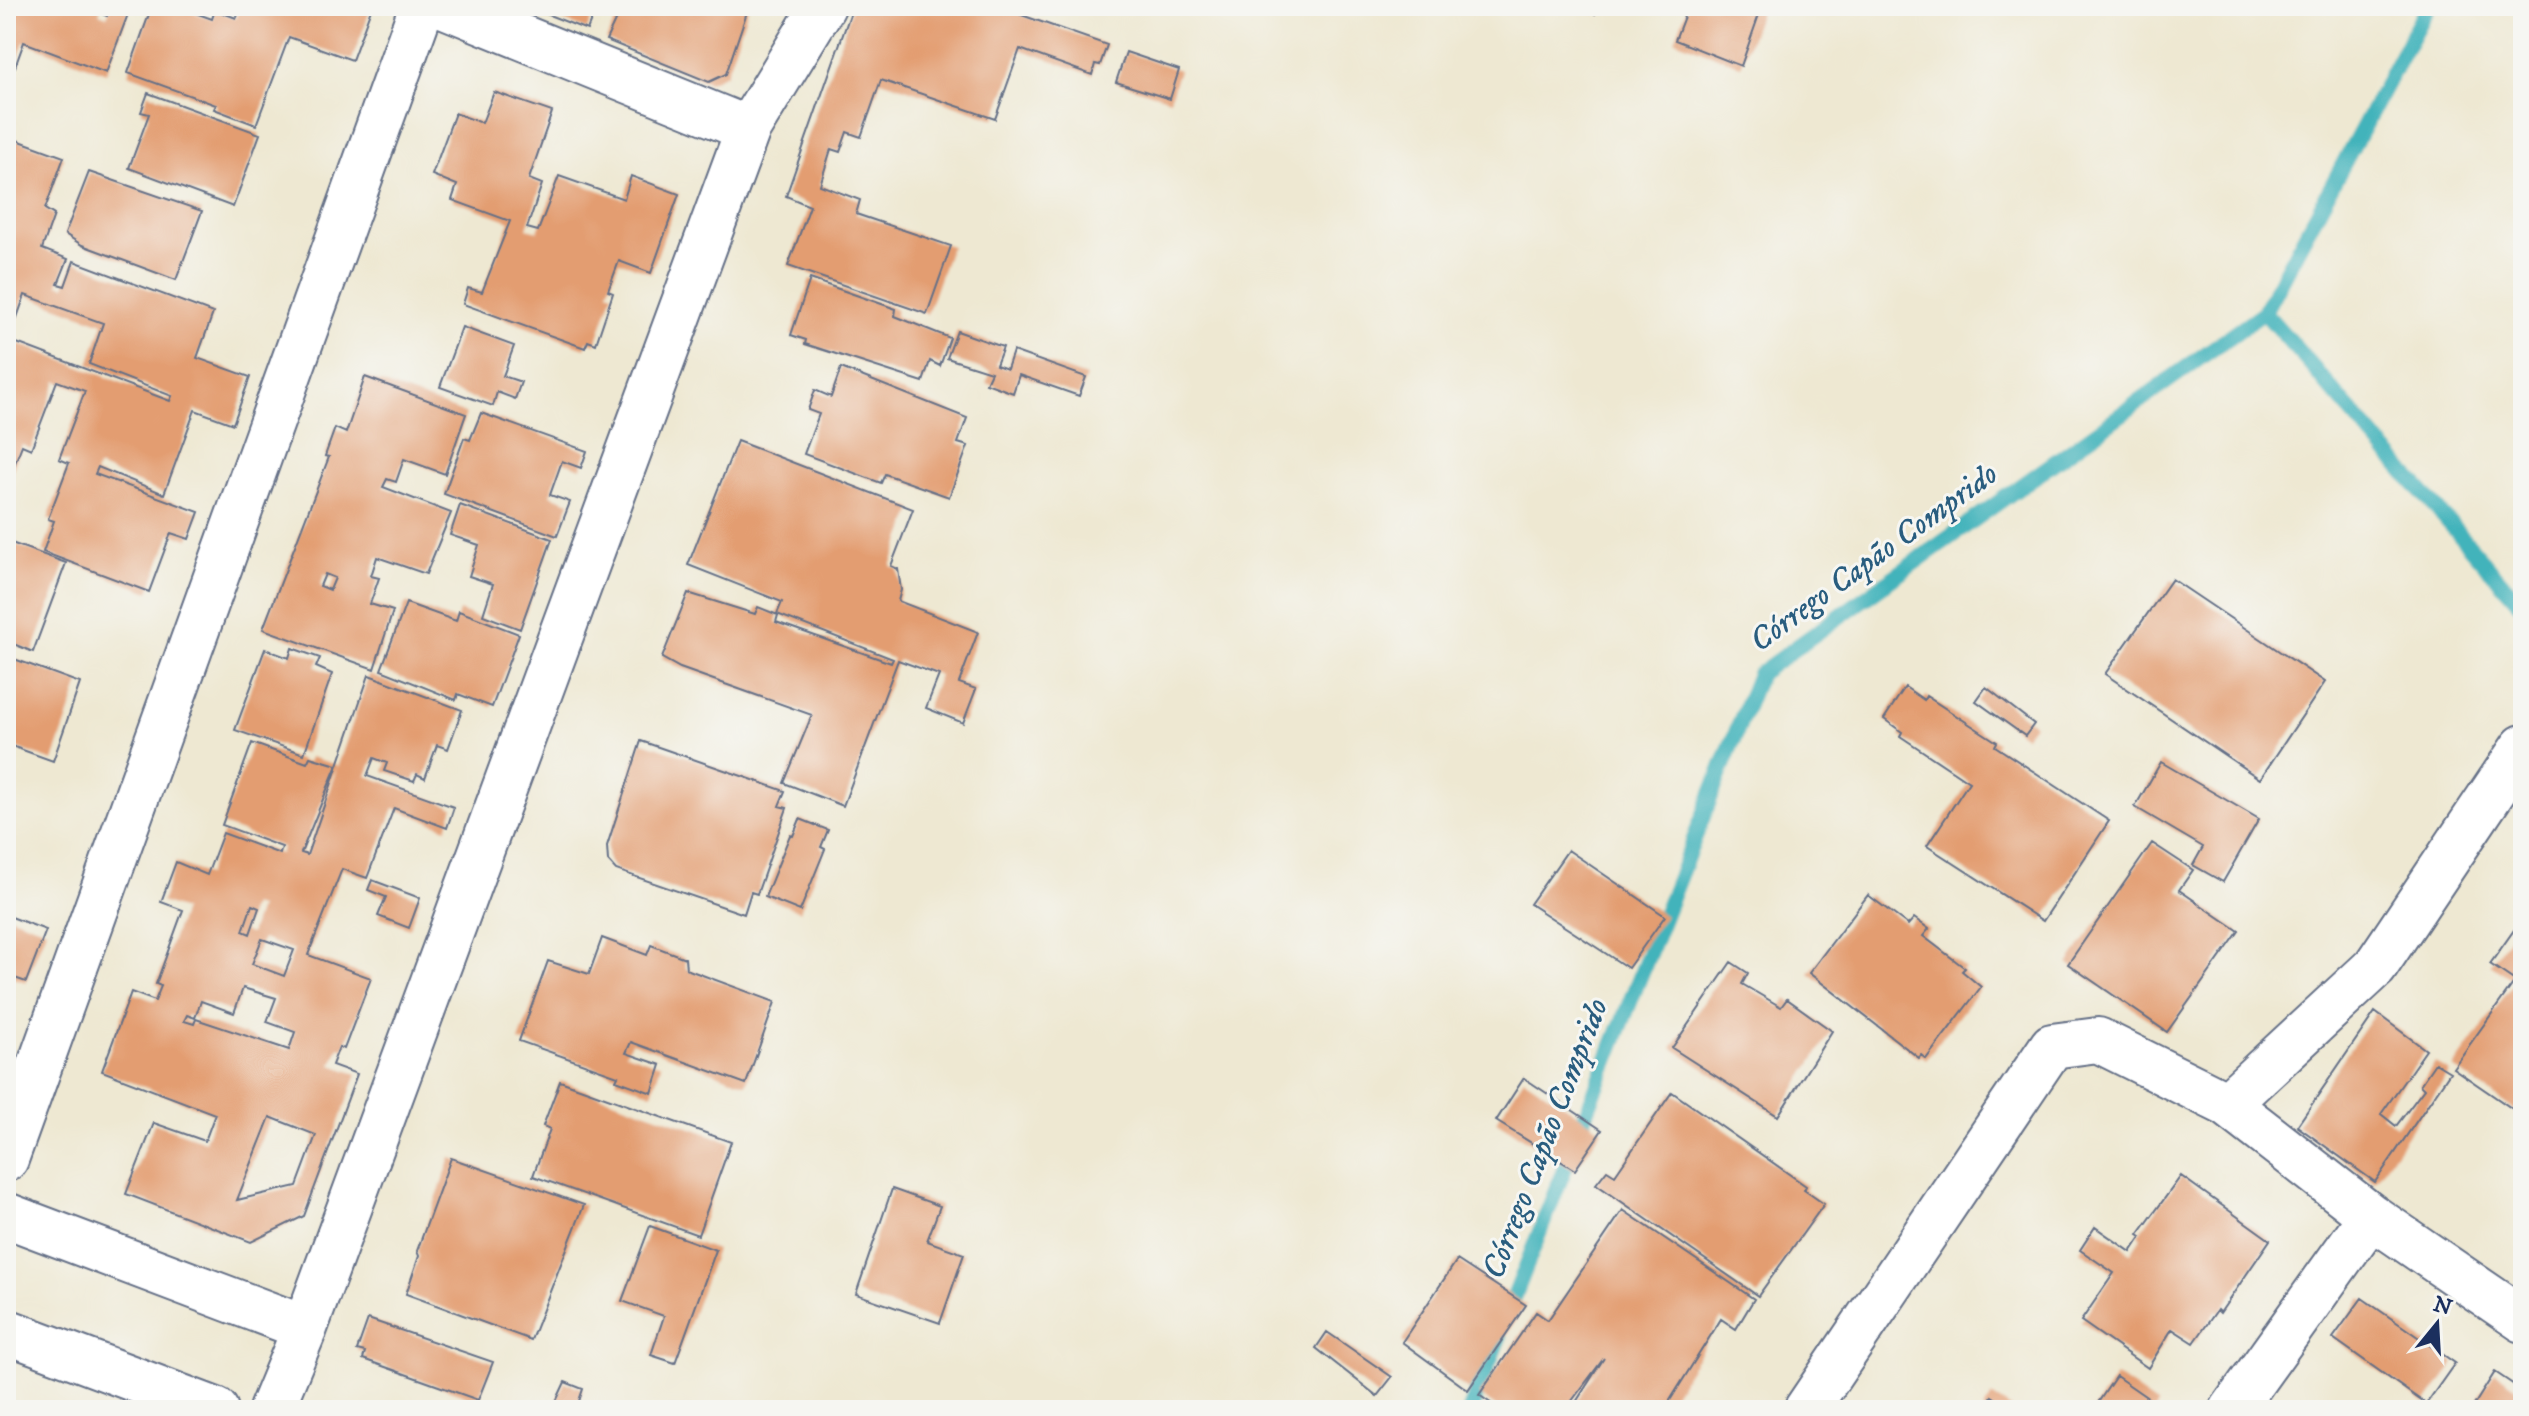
<svg xmlns="http://www.w3.org/2000/svg" width="2529" height="1416" viewBox="0 0 2529 1416" font-family="'IM FELL DW Pica',serif">
	<rect width="100%" height="100%" fill="#f6f6f2"/>
	<filter id="ink" filterUnits="userSpaceOnUse"><feTurbulence type="fractalNoise" baseFrequency=".0125" numOctaves="2"/><feDisplacementMap in="SourceGraphic" scale="16" xChannelSelector="R" yChannelSelector="G"/><feConvolveMatrix kernelMatrix="1 2 1 2 8 2 1 2 1" color-interpolation-filters="sRGB"/></filter>
	<filter id="wash" filterUnits="userSpaceOnUse"><feTurbulence type="fractalNoise" baseFrequency=".006" numOctaves="4" result="noise"/><feDisplacementMap in="SourceGraphic" scale="32" xChannelSelector="R" yChannelSelector="G"/><feGaussianBlur stdDeviation="1.8" result="paint"/><feColorMatrix in="noise" values="0 0 0 0 0 0 0 0 0 0 0 0 0 0 0 0 0 1.4 0 .05"/><feComposite in="paint" operator="in"/></filter>
	<g filter="url(#wash)">
		<rect width="100%" height="100%" fill="#eee8d2"/>
		<g fill="none" stroke-linecap="round" stroke-linejoin="round">
			<!-- stream -->
			<path stroke="#43b3bb" stroke-width="16" d="M2264,312L2523,607
				M1507,1315L1759,674L2264,312L2428,6
				M1470,1410L1499,1337"/>
		</g>
		<g id="blocks">
			<!-- building -->
			<path fill="#e39d71" fill-rule="evenodd" d="M9,6H102L99,13L107,16L111,6H131L106,73L24,42L6,92V15Z
				M152,6H176L212,19L215,10L236,18L239,12L222,6H372L352,60L289,37L256,125L214,109L216,105L128,73Z
				M526,6H597L587,30Z
				M622,6H749L726,74L709,82L606,40Z
				M853,6H996L1107,45L1100,65L1095,64L1092,75L1020,49L995,119L881,80L861,137L847,132L840,152L831,149L820,185L860,200L856,214L951,246L927,314L788,266L810,206L786,196Z
				M1572,6H1599L1595,14Z
				M1688,6H1762L1741,66L1675,40Z
				M1126,52L1179,70L1170,99L1116,82Z
				M494,92L552,112L529,179L542,184L527,228L538,231L559,176L624,199L631,176L679,194L651,273L619,261L608,291L613,293L596,344L588,341L585,348L463,304L468,288L482,292L510,221L452,200L457,185L432,175L455,113L482,123Z
				M148,93L260,134L233,207L129,168L149,114L141,112Z
				M6,136L64,157L45,209L54,215L42,249L68,259L58,284L65,286L74,261L213,313L197,358L250,377L233,424L195,410L164,494L98,467L95,474L199,512L189,539L171,533L149,592L43,552L54,521L48,519L69,463L59,459L85,391L57,381L31,449L22,445L6,486V348L9,340L170,401L172,396L89,364L103,323L25,295L9,340L6,339Z
				M89,172L202,211L176,280L82,245L65,234Z
				M810,279L896,309L895,316L950,338L940,366L930,361L923,382L805,344L806,340L791,335Z
				M462,327L514,346L503,376L521,382L515,399L497,392L493,406L440,387Z
				M957,331L1003,347L996,365L1007,369L1013,351L1086,377L1079,396L1019,375L1013,393L986,383L991,372L947,358Z
				M841,368L967,418L958,443L968,446L949,497L885,474L881,483L804,454L819,414L808,410L815,390L831,397Z
				M365,377L466,414L445,474L404,459L396,482L387,479L383,487L451,513L426,574L377,557L371,576L379,578L370,604L393,611L374,669L263,629L329,457L325,456L335,428L346,433ZM325,574L335,578L330,590L320,586Z
				M481,413L587,451L581,468L562,461L550,495L570,502L557,536L444,494L464,438L470,440Z
				M737,441L913,509L891,566L898,569L901,590L898,601L978,632L959,683L976,689L963,723L926,708L939,675L898,660L843,806L784,783L812,715L680,668L662,658L688,593L755,614L758,607L778,615L776,622L891,663L893,659L777,614L782,602L688,565Z
				M460,505L552,539L520,629L483,615L493,584L469,576L479,545L450,535Z
				M6,541L66,563L33,652L6,641L10,631L6,630Z
				M2172,579L2325,682L2260,779L2105,674Z
				M406,603L456,621L459,611L519,634L492,707L458,694L456,700L381,670Z
				M292,648L320,658L316,667L332,674L304,754L235,730L265,649L289,658Z
				M6,656L80,683L53,761L6,744Z
				M369,675L462,710L448,749L437,745L425,778L417,774L414,781L384,771L387,763L374,758L367,776L454,807L447,828L394,808L367,878L342,869L308,955L371,978L344,1049L339,1047L332,1065L357,1074L304,1216L251,1242L126,1194L154,1123L205,1141L215,1114L102,1071L131,992L155,1001L161,986L156,984L183,910L161,902L176,862L207,875L223,833L280,854L282,847L222,825L252,743L307,763L310,757L337,765L301,853L307,855ZM252,905L259,908L250,934L243,931ZM262,939L294,950L284,976L252,964ZM243,988L276,998L267,1022L295,1032L289,1050L196,1019L194,1024L184,1021L187,1015L195,1018L201,1001L234,1013ZM270,1117L316,1135L297,1186L237,1200Z
				M1905,687L1924,700L1926,696L1997,742L1995,746L2109,821L2043,921L1927,846L1969,782L1900,736L1902,732L1884,719Z
				M1986,687L2034,724L2025,736L1976,701Z
				M641,741L785,791L779,806L787,808L757,894L751,892L744,914L616,870L608,861L607,846Z
				M2161,762L2259,819L2223,882L2193,865L2203,847L2135,807Z
				M800,819L828,830L821,847L825,849L800,911L765,897L790,835L793,836Z
				M2152,843L2193,870L2179,890L2239,931L2167,1032L2068,964Z
				M1568,850L1665,916L1628,968L1530,904Z
				M372,880L420,898L409,928L378,916L386,897L368,890Z
				M1868,895L1908,925L1914,918L1929,929L1923,936L1965,968L1962,971L1981,987L1926,1059L1921,1055L1919,1058L1809,973Z
				M6,915L46,930L26,982L6,975Z
				M2519,923L2523,926V1116L2453,1068L2515,981L2490,964Z
				M602,938L647,955L651,945L685,958L686,969L775,1002L746,1084L631,1042L626,1053L661,1065L652,1093L616,1080L618,1076L519,1041L548,961L589,974Z
				M1731,962L1748,973L1742,984L1781,1007L1787,999L1832,1031L1778,1116L1672,1048Z
				M2375,1012L2426,1050L2381,1114L2396,1126L2424,1089L2420,1085L2435,1063L2450,1072L2375,1182L2297,1126Z
				M1524,1078L1602,1130L1575,1170L1496,1121Z
				M560,1081L731,1142L698,1235L533,1176L550,1129L543,1126Z
				M1672,1092L1806,1186L1804,1190L1824,1204L1758,1296L1596,1184L1607,1170L1615,1175Z
				M451,1158L584,1205L531,1340L406,1294L419,1256L417,1251Z
				M2181,1176L2270,1240L2220,1313L2217,1310L2194,1343L2172,1329L2148,1368L2081,1321L2114,1273L2080,1250L2095,1227L2131,1252L2141,1237L2138,1235Z
				M892,1189L940,1206L927,1241L964,1254L940,1323L856,1294Z
				M1623,1210L1754,1299L1736,1329L1721,1319L1669,1402L1681,1410H1571L1604,1358L1565,1410H1501L1479,1395L1536,1312L1548,1320Z
				M650,1226L716,1250L675,1363L651,1355L664,1316L622,1301Z
				M1457,1260L1526,1305L1468,1390L1402,1342Z
				M2362,1298L2455,1363L2426,1404L2333,1338Z
				M368,1319L493,1362L478,1400L363,1359L365,1352L357,1350Z
				M1327,1332L1392,1377L1377,1396L1316,1348Z
				M2495,1372L2523,1391V1410H2471Z
				M2116,1376L2158,1405L2155,1410H2093Z
				M565,1382L583,1389L579,1401L602,1410H552Z
				M1992,1396L2014,1410H1983Z"/>
		</g>
	</g>
	<g filter="url(#ink)">
		<use href="#blocks" fill-opacity="0" stroke="#657087" stroke-width="2"/>
		<g fill="none" stroke-linecap="round" stroke-linejoin="round">
			<!-- minor casing -->
			<g stroke="#657087" stroke-width="48">
				<path id="minor" d="M445,6L748,129
					M2227,1104L2375,967L2523,747
					M6,1159L422,6
					M6,1215L305,1328
					M6,1331L216,1410
					M271,1410L305,1328L748,129L823,6
					M1806,1410L2052,1046L2098,1040L2227,1104L2371,1216L2523,1320
					M2232,1410L2371,1216"/>
			</g>
			<!-- minor -->
			<use href="#minor" stroke="#fff" stroke-width="44"/>
		</g>
	</g>
	<g text-anchor="middle" dominant-baseline="central" stroke-width="6" stroke-linejoin="round" paint-order="stroke">
		<!-- water labels -->
		<g font-size="32" font-style="italic" fill="#295d7f" stroke="#f6f6f2">
			<text transform="translate(1874 558) rotate(-36)">Córrego Capão Comprido</text>
			<text transform="translate(1546 1139) rotate(-69)">Córrego Capão Comprido</text>
		</g>
	</g>
	<!-- margin -->
	<rect width="2529" height="1416" fill="none" stroke="#f6f6f2" stroke-width="32"/>
	<!-- north arrow -->
	<g transform="translate(2437 1324) rotate(18)" stroke="#f6f6f2" stroke-width="6" paint-order="stroke">
	<path d="M0-6L14 30L0 20L-14 30Z" fill="#1b2f5e"/>
	<text y="-12" font-size="22" font-weight="bold" text-anchor="middle" fill="#1b2f5e">N</text>
	</g>
</svg>
